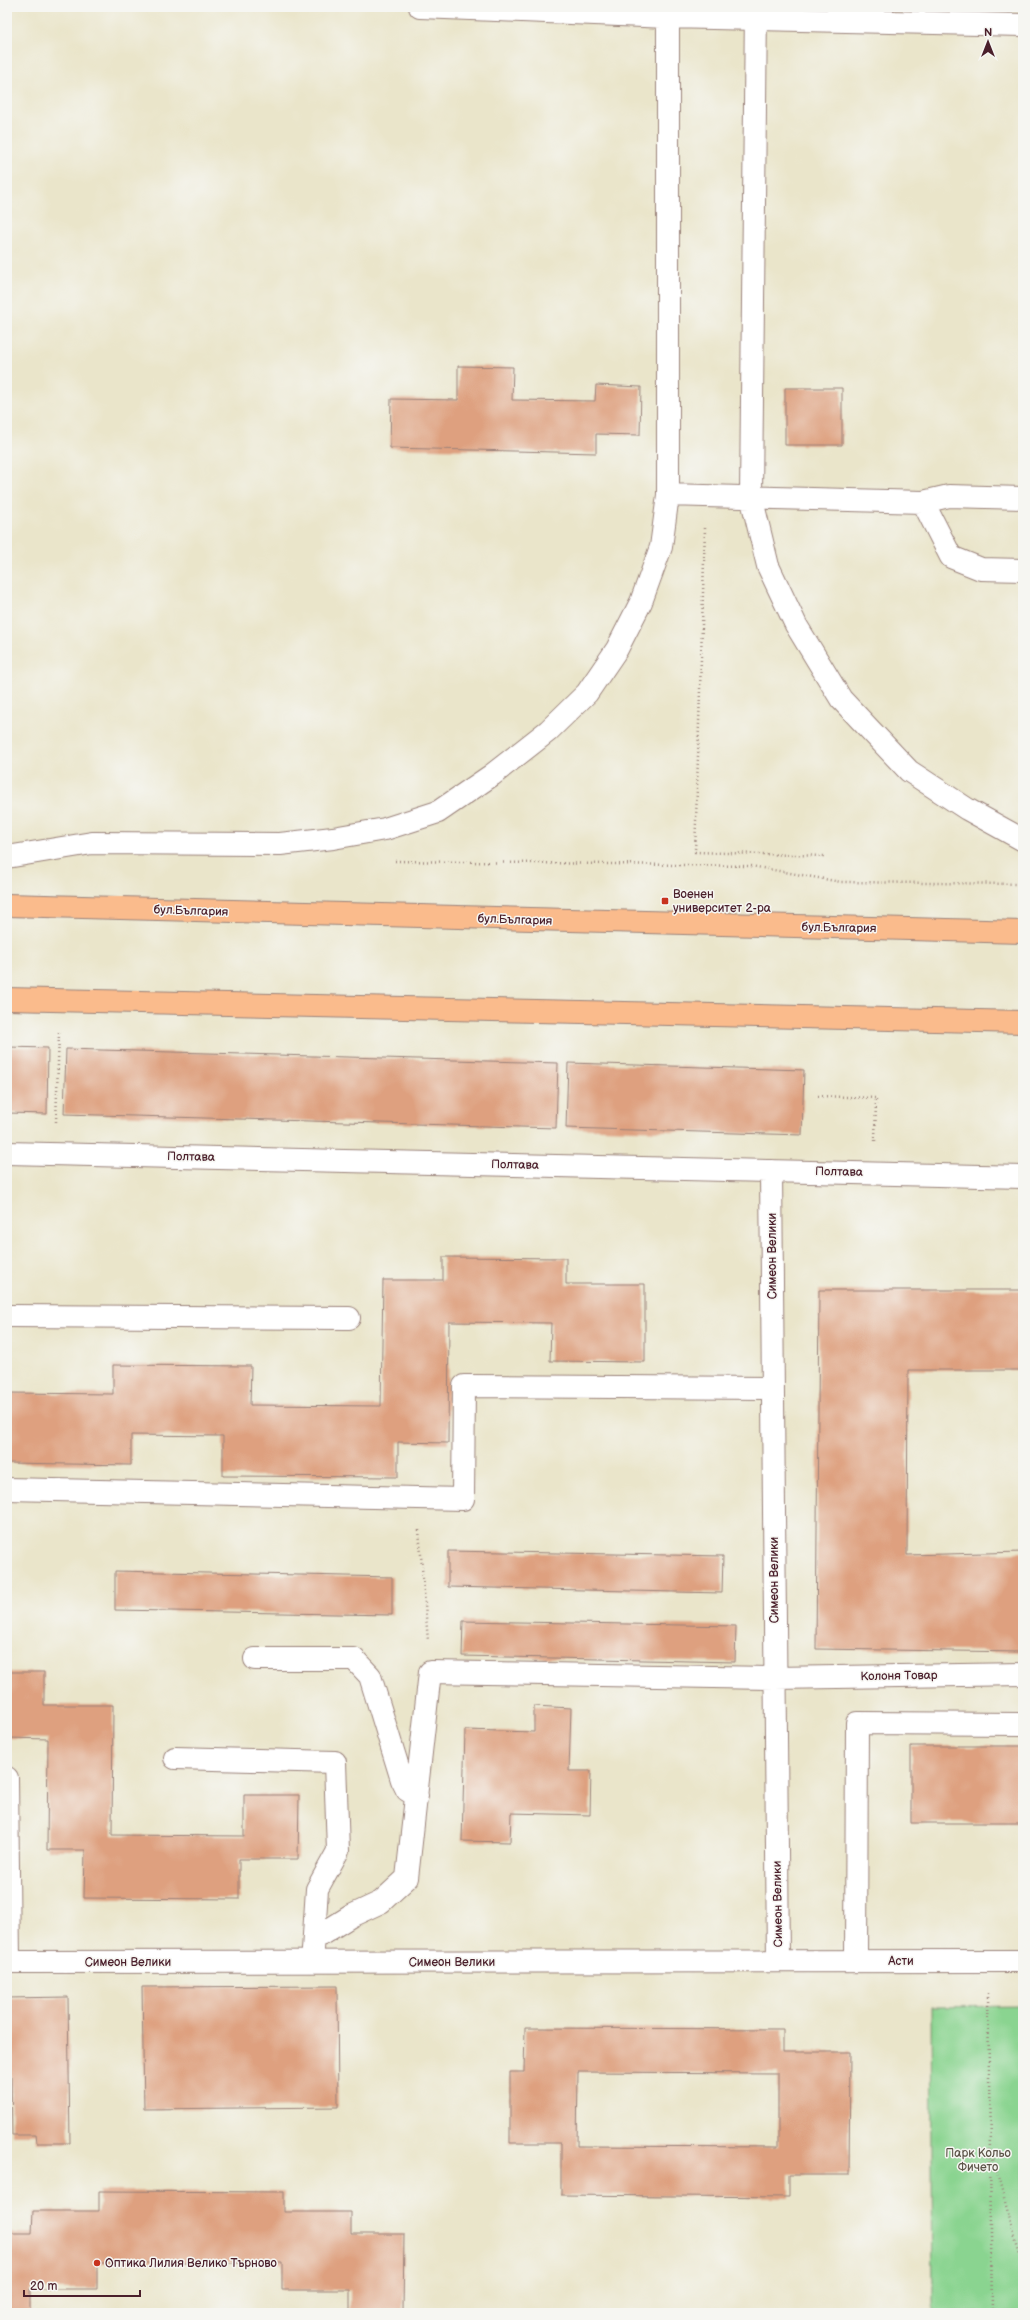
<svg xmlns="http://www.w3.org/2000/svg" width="1030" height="2320" viewBox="0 0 1030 2320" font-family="'Balsamiq Sans',sans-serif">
	<rect width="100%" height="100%" fill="#f6f6f2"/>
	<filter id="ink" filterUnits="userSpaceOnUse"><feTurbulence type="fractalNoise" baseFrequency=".025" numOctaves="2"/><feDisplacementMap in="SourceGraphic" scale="8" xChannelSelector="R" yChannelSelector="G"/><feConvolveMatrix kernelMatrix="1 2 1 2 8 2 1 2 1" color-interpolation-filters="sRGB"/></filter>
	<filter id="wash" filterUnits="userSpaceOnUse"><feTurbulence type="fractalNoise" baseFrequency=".012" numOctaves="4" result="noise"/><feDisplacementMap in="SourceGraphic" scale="16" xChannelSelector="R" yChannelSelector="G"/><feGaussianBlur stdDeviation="0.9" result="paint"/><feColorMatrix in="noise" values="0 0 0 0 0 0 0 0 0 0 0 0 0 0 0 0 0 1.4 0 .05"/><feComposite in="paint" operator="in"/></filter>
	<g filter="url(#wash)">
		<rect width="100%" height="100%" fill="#eae5ca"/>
		<!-- green -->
		<path fill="#8ad490" stroke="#6a7a5e" d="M1023,2006V2313H933L931,2007Z"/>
		<g id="blocks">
			<!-- building -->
			<path fill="#dea07f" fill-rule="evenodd" d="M458,366L513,367L512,400L595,401L596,385L641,387L640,435L596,434V453L390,448L391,399L458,400Z
				M785,388H842V445H785Z
				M7,1047L48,1048L47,1114L7,1113Z
				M66,1049L558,1063L556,1128L64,1114Z
				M568,1063L804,1070L802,1135L566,1128Z
				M443,1257L566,1258V1284H645V1362L550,1361L551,1323L449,1322L448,1443L398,1442V1477L223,1476V1436L131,1435V1465L7,1463V1393L113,1394V1365L251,1366L250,1405L381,1406L383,1280H443Z
				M819,1290H1023V1370H908L907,1555L1023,1552V1652L816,1649Z
				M448,1551L723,1556L722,1593L448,1587Z
				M115,1571L392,1577V1615L115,1610Z
				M463,1621L736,1626L735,1662L462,1656Z
				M7,1672H44V1705H113L112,1835L244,1836V1795H299L298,1859H239V1899L84,1898L85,1850H47L48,1739L7,1738Z
				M534,1706L571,1708L569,1771H591L590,1815L511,1813L510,1842L462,1841L465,1730L534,1732Z
				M911,1746H1023V1823H911Z
				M337,1986L338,2107L144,2109L142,1987Z
				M68,1997L70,2143H37L36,2135H12L11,2076H7V1998Z
				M525,2028L783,2029V2052H850L849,2175H789V2197L561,2195V2143H510V2072H524ZM578,2072L778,2073V2147L577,2146Z
				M99,2191L284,2192V2212H351V2234H404L403,2313H350V2290H282V2263H97V2289H30V2312H7V2233H32L33,2211H99Z"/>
		</g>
	</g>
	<g filter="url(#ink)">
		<use href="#blocks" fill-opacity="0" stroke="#9a827a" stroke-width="1"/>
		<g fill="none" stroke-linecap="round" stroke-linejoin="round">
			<!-- minor casing -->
			<g stroke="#9a827a" stroke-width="24">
				<path id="minor" d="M420,7L668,17L1023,25
					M756,7L751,496L768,566L796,625L841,699L909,771L967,809L1023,840
					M668,495L923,502
					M1023,498L949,496L923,502L951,557L981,569L1023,570
					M7,857L92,843L280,844L333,838L385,829L438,812L492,775L548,731L587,693L617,649L641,602L661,547L668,495V7
					M7,1153L1023,1177
					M771,1171L778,1961
					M7,1316L349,1318
					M7,1489L463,1499L464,1386L773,1388
					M255,1659H354L370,1676L402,1780L407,1790L417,1796
					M175,1758L335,1762L338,1851L317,1889L313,1950
					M7,1778L9,1962
					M314,1939L351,1916L381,1902L407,1878L430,1672L775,1678L1023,1674
					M856,1961L857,1723L1023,1724
					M7,1962L1023,1961"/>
			</g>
			<!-- major casing -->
			<g stroke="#9a827a" stroke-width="24">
				<path id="major" d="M7,905L1023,932
					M7,999L1023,1022"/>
			</g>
			<!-- path -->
			<path stroke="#9a827a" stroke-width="2.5" stroke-dasharray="1 3" stroke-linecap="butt" d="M705,528L695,852L825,856
				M395,861L751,866L841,882L1023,884
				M818,1096L876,1098L875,1143
				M56,1122L59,1033
				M419,1530L428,1641
				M988,1993L992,2313
				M991,2151L1019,2251L1023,2258"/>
			<!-- minor -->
			<use href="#minor" stroke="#fff" stroke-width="22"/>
			<!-- major -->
			<use href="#major" stroke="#fabb8c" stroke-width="22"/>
		</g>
	</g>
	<!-- markers -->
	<g fill="#c8321e" stroke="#f6f6f2" stroke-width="1.5">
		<rect x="661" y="897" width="8" height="8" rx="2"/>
		<circle cx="97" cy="2263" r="4"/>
	</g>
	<g text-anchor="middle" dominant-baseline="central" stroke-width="3" stroke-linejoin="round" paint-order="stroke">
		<!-- poi labels -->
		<g font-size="12" fill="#4a1f2b" stroke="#f6f6f2" text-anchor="start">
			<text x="673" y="894">Военен<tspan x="673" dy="14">университет 2-ра</tspan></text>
			<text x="105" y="2263">Оптика Лилия Велико Търново</text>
		</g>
		<!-- street labels -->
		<g font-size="12" fill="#4a1f2b" stroke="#f6f6f2">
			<text transform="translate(191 911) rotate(2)">бул.България</text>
			<text transform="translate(515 920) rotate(2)">бул.България</text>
			<text transform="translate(839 928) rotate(1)">бул.България</text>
			<text transform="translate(191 1157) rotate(1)">Полтава</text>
			<text transform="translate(515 1165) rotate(1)">Полтава</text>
			<text transform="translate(839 1172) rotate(1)">Полтава</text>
			<text transform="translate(772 1256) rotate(-90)">Симеон Велики</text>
			<text transform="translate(774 1580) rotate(-90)">Симеон Велики</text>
			<text transform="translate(899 1676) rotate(-1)">Колоня Товар</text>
			<text transform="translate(778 1904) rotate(-91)">Симеон Велики</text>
			<text x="901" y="1961">Асти</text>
			<text x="128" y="1962">Симеон Велики</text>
			<text x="452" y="1962">Симеон Велики</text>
		</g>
		<!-- park labels -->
		<g font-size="12" fill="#5d5549" stroke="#f6f6f2">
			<text x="978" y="2153">Парк Кольо<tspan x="978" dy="14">Фичето</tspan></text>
		</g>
	</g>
	<!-- margin -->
	<rect width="1030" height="2320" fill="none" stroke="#f6f6f2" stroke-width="24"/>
	<!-- north arrow -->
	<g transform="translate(988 42)" stroke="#f6f6f2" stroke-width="3" paint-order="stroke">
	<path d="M0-3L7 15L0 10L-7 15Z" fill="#4a1f2b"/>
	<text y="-6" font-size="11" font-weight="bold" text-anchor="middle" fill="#4a1f2b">N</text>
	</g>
	<!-- scale -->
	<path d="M24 2290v6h116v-6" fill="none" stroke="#4a1f2b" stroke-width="2"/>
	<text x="30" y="2290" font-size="12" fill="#4a1f2b" stroke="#f6f6f2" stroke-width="3" paint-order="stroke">20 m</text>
</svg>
